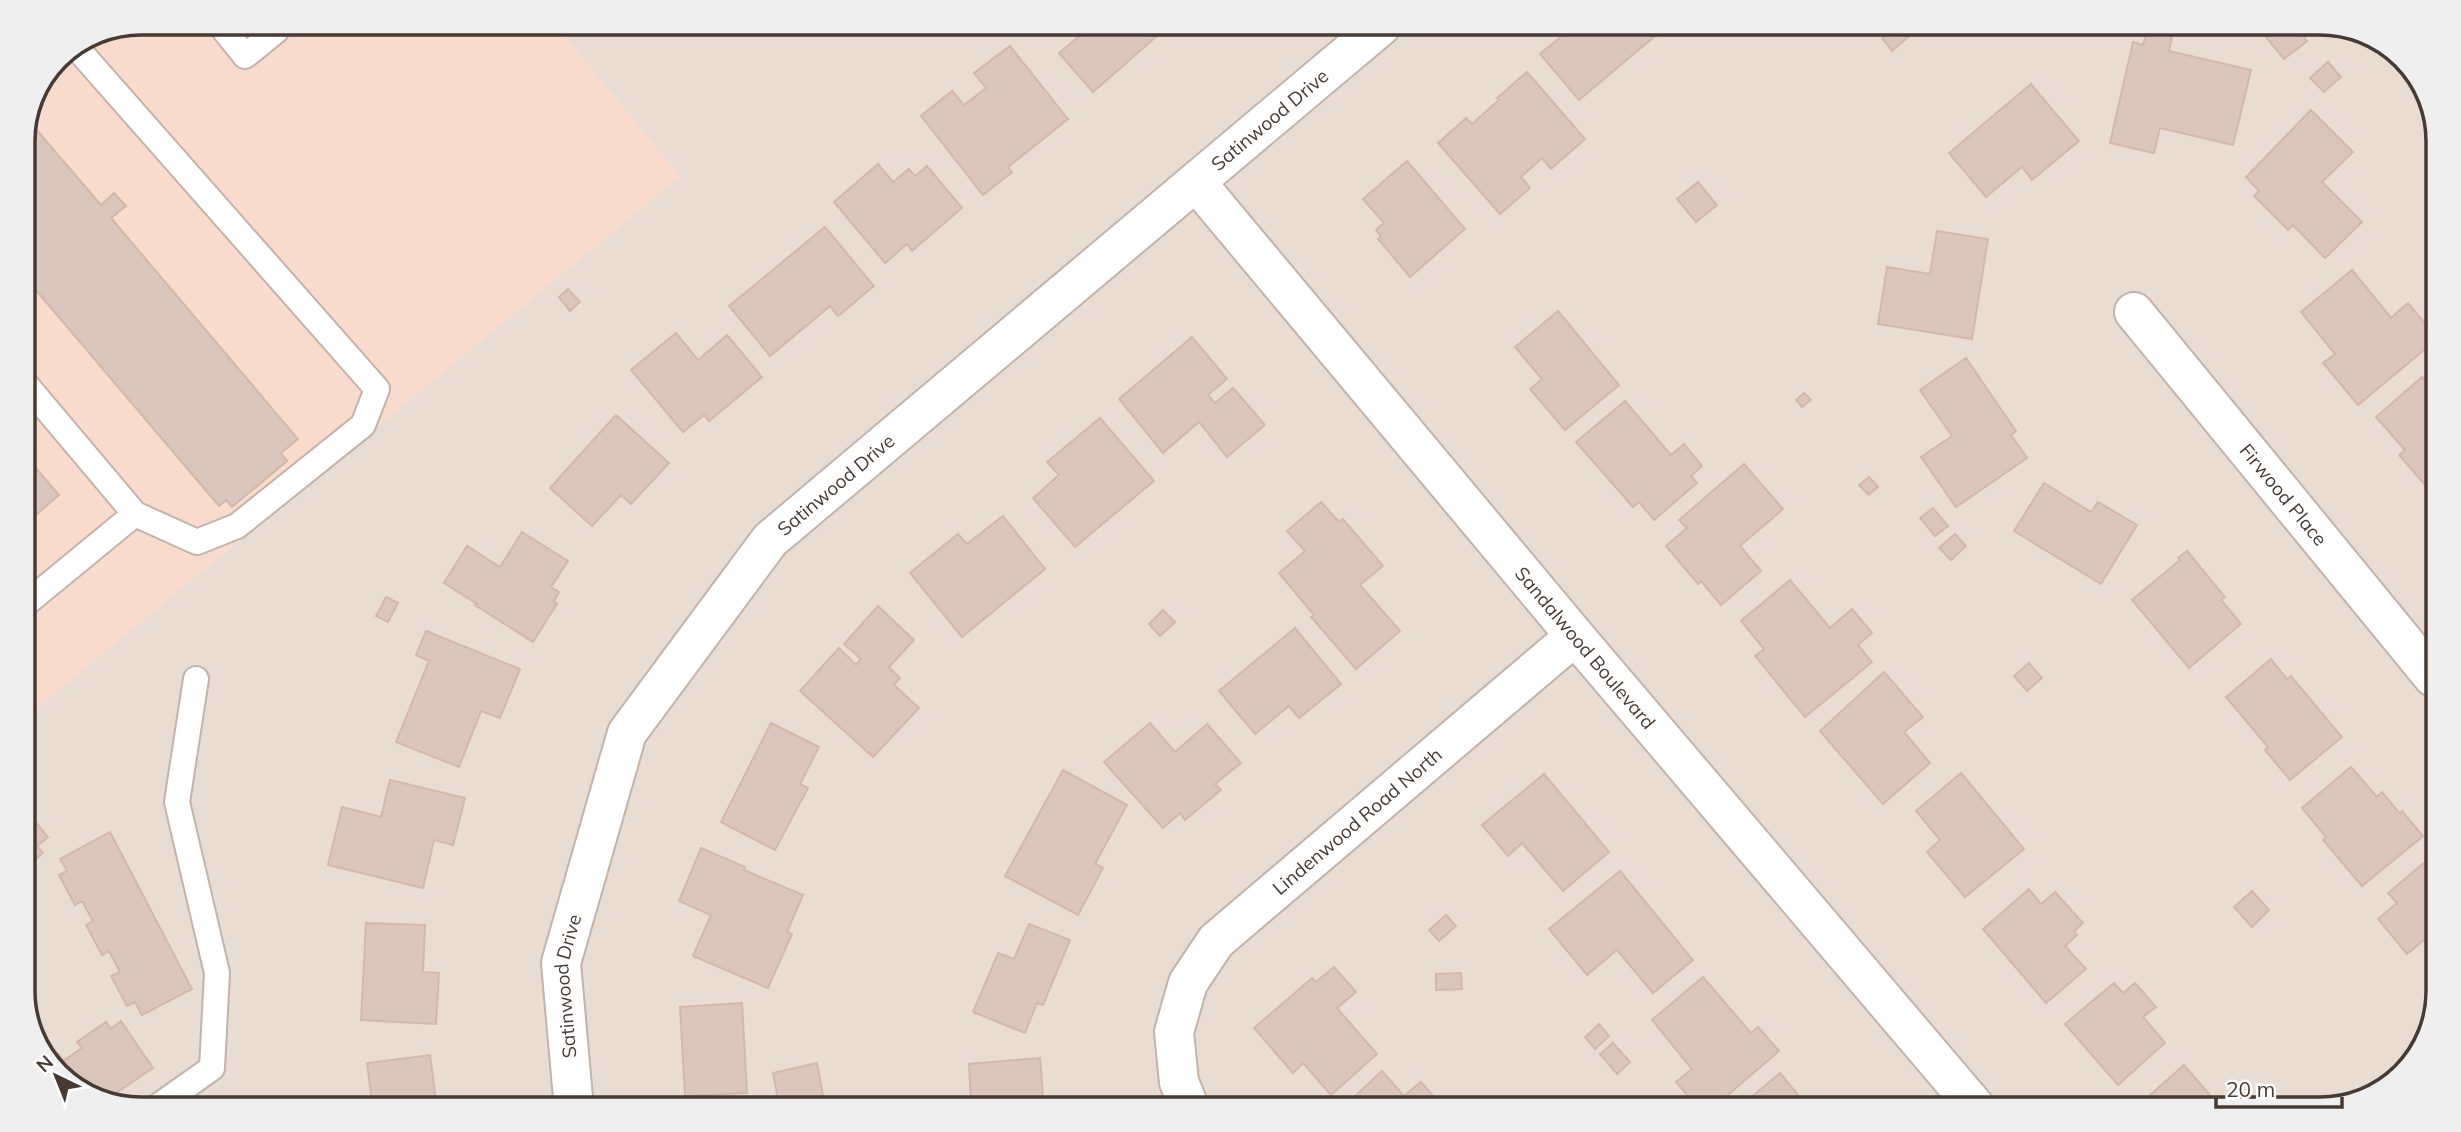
<svg xmlns="http://www.w3.org/2000/svg" width="2461" height="1132" viewBox="0 0 2461 1132" font-family="Mulish,sans-serif">
	<rect width="100%" height="100%" fill="#f4ebe5"/>
	<!-- residential -->
	<path fill="#e9dcd2" d="M2320,23L2365,32L2418,75L2438,134L2429,1036L2385,1090L2320,1109H141L96,1100L47,1063L23,999V719L680,176L559,30Z"/>
	<!-- commercial -->
	<path fill="#f9dbcd" d="M559,30L680,176L23,719V134L58,57L96,32Z"/>
	<!-- building -->
	<path fill="#dac6bc" stroke="#d3b9ab" stroke-width="2" d="M2149,23H2175L2169,51L2251,70L2233,145L2160,128L2154,153L2110,143L2133,42L2143,45Z
		M2281,23H2293L2307,41L2284,59L2265,36Z
		M1897,24H1905L1913,33L1892,51L1882,38Z
		M1658,25L1662,30L1579,100L1540,54L1574,26Z
		M1149,27L1157,36L1093,92L1059,53L1089,28Z
		M1010,46L1068,119L1008,167L1012,172L983,195L921,116L952,91L964,105L986,88L974,73Z
		M2328,62L2341,77L2324,92L2310,78Z
		M1527,72L1585,139L1551,169L1542,158L1521,177L1530,188L1500,214L1438,143L1466,118L1472,124L1499,100L1497,98Z
		M2031,84L2079,141L2032,180L2022,167L1986,197L1949,153Z
		M2311,110L2353,152L2322,182L2362,222L2325,258L2293,225L2288,230L2254,196L2259,191L2246,177Z
		M29,121L101,205L114,193L126,206L111,218L298,439L281,453L287,461L232,507L226,500L219,506L35,289L23,299V134Z
		M1407,161L1465,229L1410,277L1378,239L1381,237L1376,230L1384,223L1363,199Z
		M878,164L893,182L909,169L915,176L927,166L962,208L912,251L907,244L885,263L834,202Z
		M1698,182L1717,205L1696,222L1677,199Z
		M825,227L874,286L838,316L830,306L770,356L729,306Z
		M1937,231L1988,239L1972,339L1878,324L1887,267L1930,274Z
		M2352,270L2391,318L2408,303L2436,336V340L2358,405L2323,363L2335,354L2301,312Z
		M568,289L580,302L570,311L559,297Z
		M1558,311L1619,385L1565,430L1530,389L1542,379L1515,347Z
		M676,333L698,360L727,335L762,377L709,421L704,415L683,432L631,370Z
		M1192,337L1227,379L1208,395L1215,403L1233,388L1265,425L1227,457L1199,422L1163,453L1119,399Z
		M1966,358L2016,431L2011,435L2027,458L1956,507L1921,457L1952,436L1920,390Z
		M2422,377L2435,392L2434,495L2399,455L2405,450L2376,417Z
		M1804,393L1811,400L1802,407L1796,400Z
		M1625,401L1671,455L1684,444L1702,466L1691,476L1697,483L1654,520L1639,502L1633,507L1576,442Z
		M616,415L669,463L631,504L621,495L592,526L550,488Z
		M1100,418L1154,481L1075,547L1033,498L1059,475L1047,462Z
		M23,453L59,495L23,526Z
		M1744,464L1783,509L1740,546L1761,571L1721,605L1701,581L1698,584L1666,546L1687,528L1679,520Z
		M1869,477L1878,487L1869,495L1859,485Z
		M2044,483L2091,512L2098,502L2137,525L2101,584L2014,531Z
		M1321,502L1339,522L1343,519L1383,566L1360,585L1400,631L1356,669L1311,617L1314,615L1279,573L1305,551L1287,531Z
		M1933,508L1948,526L1935,536L1920,518Z
		M1003,516L1045,569L962,637L910,573L958,534L967,544Z
		M522,532L568,561L551,587L559,592L554,601L557,604L533,642L475,605L477,604L444,583L467,546L500,567Z
		M1955,534L1966,546L1951,560L1939,548Z
		M2187,551L2225,597L2221,600L2241,624L2189,668L2132,600L2180,560L2178,558Z
		M1790,580L1830,628L1852,609L1872,633L1858,645L1872,662L1805,717L1755,656L1764,649L1741,621Z
		M386,597L398,603L388,622L376,616Z
		M878,606L914,640L889,667L900,678L894,685L919,708L873,757L800,691L839,648L856,665L861,659L844,644Z
		M1163,610L1175,622L1160,636L1149,624Z
		M1295,628L1341,684L1299,718L1289,706L1255,734L1219,691Z
		M426,631L520,669L500,718L481,711L459,767L396,742L429,661L416,655Z
		M2271,659L2287,679L2291,676L2342,737L2290,780L2265,750L2268,747L2226,697Z
		M2029,663L2042,678L2027,691L2014,676Z
		M1884,672L1923,717L1904,732L1930,763L1883,804L1820,731Z
		M771,723L819,747L800,784L808,788L775,850L721,822Z
		M1150,723L1175,752L1207,724L1241,763L1215,784L1221,790L1185,820L1180,813L1163,828L1104,762Z
		M2351,767L2377,797L2382,792L2400,814L2402,811L2423,836L2362,886L2323,840L2326,837L2302,808Z
		M1063,770L1127,805L1095,864L1103,868L1078,915L1005,876Z
		M1961,773L2024,849L1965,897L1927,852L1940,840L1916,811Z
		M1544,774L1609,852L1563,891L1522,843L1508,856L1482,825Z
		M390,780L465,798L453,845L434,840L423,888L328,865L342,807L381,817Z
		M23,807L48,837L37,846L43,853L23,870Z
		M110,832L192,989L142,1015L135,1002L127,1006L111,976L120,972L109,951L102,955L86,925L93,921L82,901L75,905L59,875L67,871L60,859Z
		M701,848L745,867L744,870L803,895L787,932L792,934L768,988L693,956L711,915L679,901Z
		M2431,857L2430,946L2425,939L2407,954L2378,919L2397,903L2388,893Z
		M1620,871L1693,960L1653,993L1617,950L1587,975L1549,929Z
		M2029,889L2041,904L2055,892L2083,923L2074,931L2077,935L2065,946L2086,969L2046,1003L1983,929Z
		M2252,891L2269,910L2252,927L2234,907Z
		M1446,915L1456,926L1439,941L1429,930Z
		M366,923L425,925L423,972L439,973L436,1024L361,1020Z
		M1029,924L1070,940L1043,1005L1037,1003L1025,1033L973,1012L998,953L1014,959Z
		M1334,967L1356,992L1337,1008L1377,1054L1331,1095L1303,1063L1293,1073L1254,1028L1312,978L1316,982Z
		M1461,973L1462,989L1436,990V974Z
		M1703,977L1751,1033L1758,1027L1779,1051L1721,1101L1719,1099L1706,1109H1699L1676,1082L1692,1069L1652,1020Z
		M2114,983L2123,993L2135,983L2156,1007L2143,1017L2165,1043L2118,1085L2065,1024Z
		M742,1003L747,1093L685,1096L680,1007Z
		M121,1021L153,1068L103,1102L96,1100L47,1063L59,1054L63,1061L82,1048L77,1042L106,1022L111,1029Z
		M1599,1024L1609,1036L1595,1049L1585,1037Z
		M1613,1043L1630,1062L1617,1074L1600,1054Z
		M430,1055L437,1109H373L367,1063Z
		M1040,1058L1044,1109H948V1104L971,1103L969,1064Z
		M817,1063L823,1095L779,1104L773,1073Z
		M2184,1065L2222,1109H2146L2141,1103Z
		M1382,1071L1404,1096L1421,1082L1442,1106L1438,1109H1341Z
		M1780,1073L1807,1106L1815,1098L1825,1109H1737Z
		M2368,1085L2374,1093L2357,1098L2355,1096Z
		M2248,1100L2256,1109H2237Z"/>
	<g fill="none" stroke-linecap="round" stroke-linejoin="round">
		<!-- lane casing -->
		<g stroke="#c4b3a9" stroke-width="28">
			<path id="lane" d="M225,31L245,56L276,31
				M75,46L377,389L363,425L237,526L197,542L135,514
				M23,381L135,514L23,606
				M154,1109L212,1068L217,973L177,802L196,679"/>
		</g>
		<!-- street casing -->
		<g stroke="#c4b3a9" stroke-width="42">
			<g id="street">
				<path id="s1" d="M1196,182L1575,636L1977,1109"/>
				<path id="s2" d="M2134,312L2433,677"/>
				<path id="s3" d="M574,1109L561,963L627,733L770,540L1381,26"/>
				<path id="s4" d="M1190,1109L1179,1082L1174,1032L1188,983L1216,941L1575,636"/>
			</g>
		</g>
		<!-- lane -->
		<use href="#lane" stroke="#fff" stroke-width="24"/>
		<!-- street -->
		<use href="#street" stroke="#fff" stroke-width="38"/>
	</g>
	<g text-anchor="middle" dominant-baseline="central" stroke-width="6" stroke-linejoin="round" paint-order="stroke">
		<!-- street labels -->
		<g font-size="19" fill="#473a33" stroke="#fff">
			<text stroke="none"><textPath href="#s3" startOffset="1279">Satinwood Drive</textPath></text>
			<text stroke="none"><textPath href="#s3" startOffset="712">Satinwood Drive</textPath></text>
			<text stroke="none"><textPath href="#s2" startOffset="236">Firwood Place</textPath></text>
			<text stroke="none"><textPath href="#s1" startOffset="607">Sandalwood Boulevard</textPath></text>
			<text stroke="none"><textPath href="#s4" startOffset="366">Lindenwood Road North</textPath></text>
			<text stroke="none"><textPath href="#s3" startOffset="124">Satinwood Drive</textPath></text>
		</g>
	</g>
	<!-- crop -->
	<path d="M0 0H2461V1132H0ZM141 35H2320A106 106 0 0 1 2426 141V991A106 106 0 0 1 2320 1097H141A106 106 0 0 1 35 991V141A106 106 0 0 1 141 35Z" fill="#f0efef" fill-rule="evenodd"/>
	<path fill="none" stroke="#473a33" stroke-width="3.5" d="M141 35H2320A106 106 0 0 1 2426 141V991A106 106 0 0 1 2320 1097H141A106 106 0 0 1 35 991V141A106 106 0 0 1 141 35Z"/>
	<!-- north arrow -->
	<g transform="translate(56 1076) rotate(317)" stroke="#ffffff" stroke-width="5" paint-order="stroke">
	<path d="M0-5L12 26L0 18L-12 26Z" fill="#473a33"/>
	<text y="-10" font-size="19" font-weight="bold" text-anchor="middle" fill="#473a33">N</text>
	</g>
	<!-- scale -->
	<path d="M2216 1097v10h126v-10" fill="none" stroke="#473a33" stroke-width="3.5"/>
	<text x="2226" y="1097" font-size="21" fill="#473a33" stroke="#ffffff" stroke-width="5" paint-order="stroke">20 m</text>
</svg>
